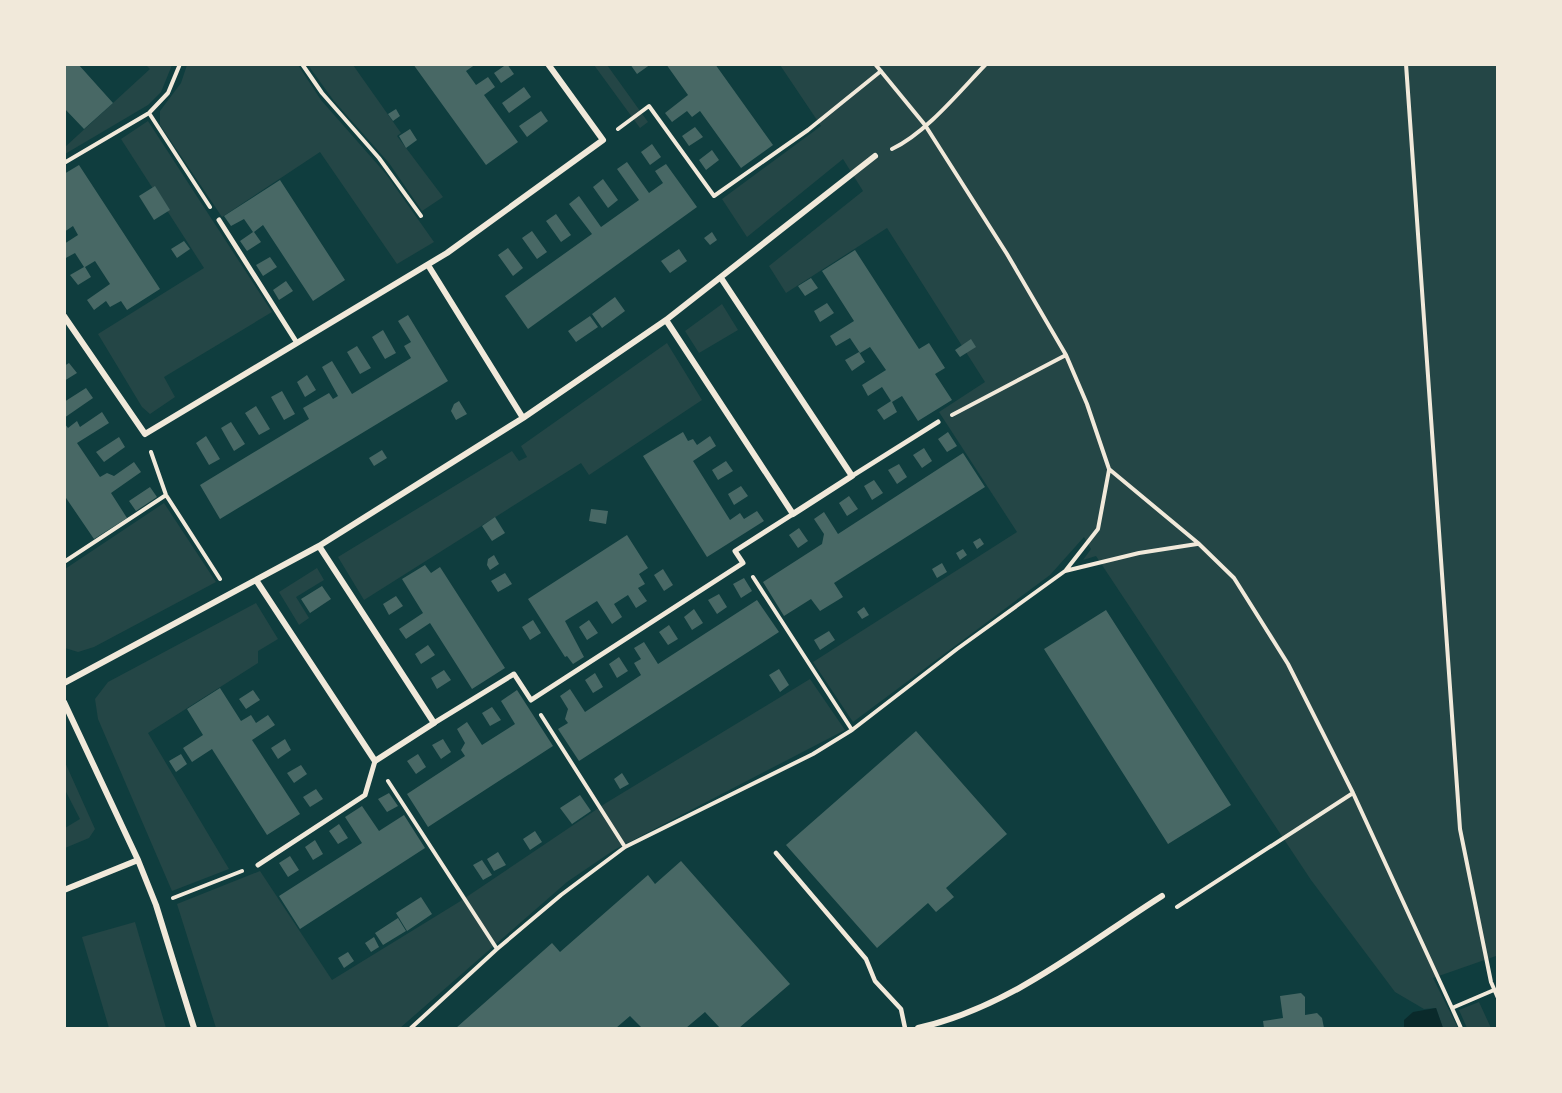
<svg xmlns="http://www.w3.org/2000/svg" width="1562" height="1093" viewBox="0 0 1562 1093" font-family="Lora,serif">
	<rect width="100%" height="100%" fill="#0f3d3e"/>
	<!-- green -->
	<path fill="#244646" d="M146,65H172L161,92L148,105L65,154V147L150,69Z
		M187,65H298L321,100L386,174L434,242L397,264L320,152L222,217L160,125V111L181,83Z
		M308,65H353L401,133L397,136L443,197L422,211L389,163L334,101Z
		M594,65H607L648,122L640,128Z
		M780,65H1497L1498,959L1496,956L1433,978L1458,1028H1443L1436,1008L1424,1009L1395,992L1311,880L1096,556L1083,560L1091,549L1084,537L1050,575L853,722L813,662L1017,532L939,412L985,382L887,228L786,293L769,266L863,191L843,159L747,237L722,199L821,126Z
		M148,121L272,312L164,377L175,397L150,414L142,407L98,334L204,268L121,139Z
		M722,304L738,330L699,353L685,331Z
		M667,343L702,400L589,475L581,463L364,600L338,557L512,451L519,461L527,457L521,446Z
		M164,503L216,582L94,647L78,652L65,648V569Z
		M317,568L324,580L296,597L309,618L299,625L279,592Z
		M256,603L278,639L258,651V663L148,733L229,869L172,891L98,719L95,699L108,682Z
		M810,679L845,730L614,850L567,882L400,1028H216L177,904L260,871L332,980L459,902L606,803Z
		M64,760L95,829L89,838L65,848V828L80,819L65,790Z
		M135,922L166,1028H109L82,937Z
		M1479,1002L1491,1028H1467L1459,1010Z"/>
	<!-- water -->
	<path fill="#0a2a2b" d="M1436,1008L1443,1028H1404V1020L1413,1012Z"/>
	<!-- building -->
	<path fill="#486865" d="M64,64H78L113,103L84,129L64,108Z
		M413,64H476L466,71L476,85L488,77L495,87L484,95L518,142L486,165Z
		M507,64L514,74L501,83L494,73Z
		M630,64H651L637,74Z
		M666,64H715L773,145L741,168L700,111L692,117L687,111L672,122L665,113L688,95Z
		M524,87L531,97L509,113L502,103Z
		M396,109L400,116L393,121L388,114Z
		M541,111L548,121L527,137L519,126Z
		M695,127L703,137L689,146L682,136Z
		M410,129L417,140L406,148L399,136Z
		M652,144L661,157L650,165L641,152Z
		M712,150L719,160L706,170L699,160Z
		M627,162L649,193L663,183L655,171L666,164L697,207L528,329L505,296L592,234L569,204L579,196L601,227L639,200L617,169Z
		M79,165L160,289L127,310L121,301L110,307L106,301L94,310L87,300L110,284L95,261L85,267L91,277L78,285L70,275L84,267L75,253L64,259V244L78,235L73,226L64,232V174Z
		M603,179L618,200L608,208L593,187Z
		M280,180L345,280L313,301L263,225L254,232L261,242L247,251L240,241L253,232L244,219L231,226L224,216Z
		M155,186L170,210L154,220L139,196Z
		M556,214L571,235L561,242L546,221Z
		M532,231L547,252L537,259L522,238Z
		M712,232L717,240L710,245L704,238Z
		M184,241L190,249L177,258L171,249Z
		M508,248L523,268L513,276L498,255Z
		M679,249L687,261L670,273L661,261Z
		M855,250L919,349L929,343L945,368L935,374L952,400L918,421L902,396L892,402L897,412L884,420L877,410L891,401L882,387L868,396L862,385L886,370L870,347L860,353L850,338L836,346L830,336L854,321L822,271Z
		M270,257L277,267L263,276L256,265Z
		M811,278L818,288L805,296L798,286Z
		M286,281L293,291L279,300L273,290Z
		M615,297L625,311L602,328L592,314Z
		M827,303L834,313L820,322L814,311Z
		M408,315L448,381L220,519L200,485L309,419L303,408L329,393L333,399L338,396L322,367L332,361L352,394L411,358L404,346L411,342L398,321Z
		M590,316L598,327L576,342L568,331Z
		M383,330L396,353L385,359L372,337Z
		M971,339L976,347L960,357L955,350Z
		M357,346L371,368L360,374L347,352Z
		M859,352L865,362L852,371L845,360Z
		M69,363L77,373L64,381V366Z
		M307,375L316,390L305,397L297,382Z
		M86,388L93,398L64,418V402Z
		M282,391L295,414L284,420L271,397Z
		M459,401L467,414L456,420L451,411L454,404Z
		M256,406L270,429L259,435L245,413Z
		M102,412L109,423L77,443L100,477L107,473L114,476L134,462L141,472L111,493L127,518L94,539L64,495V423L68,428L77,421L80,427Z
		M231,422L245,444L234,451L221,428Z
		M683,432L688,441L693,439L697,445L710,436L716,446L693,461L730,520L740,513L744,519L757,511L764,521L707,557L643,456Z
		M948,432L957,446L947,452L938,439Z
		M206,436L220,459L209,465L196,443Z
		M119,437L125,447L104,462L96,452Z
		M924,448L932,461L922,468L913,455Z
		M382,450L387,458L374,466L369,458Z
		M963,453L985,487L834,583L843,597L820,611L811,599L784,616L763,582L822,544L824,534L814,519L824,512L838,534Z
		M726,461L733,471L718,480L712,470Z
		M899,464L907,477L897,484L888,470Z
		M874,480L883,493L872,500L864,486Z
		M741,486L748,496L734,505L728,494Z
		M150,487L157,497L136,511L129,501Z
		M849,496L858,509L847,516L839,503Z
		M591,509L608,511L606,524L589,521Z
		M495,517L505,533L492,541L482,526Z
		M799,528L808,541L798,548L789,535Z
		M627,535L648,568L639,574L645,584L638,588L647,601L636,608L628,595L614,604L622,617L612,624L597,601L565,621L584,657L573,664L567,656L565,657L528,599Z
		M980,538L984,544L977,549L973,542Z
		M963,549L967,555L960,560L956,553Z
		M494,555L499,564L490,570L487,565L488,559Z
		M942,563L947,572L937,578L932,569Z
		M425,565L431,573L440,567L505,668L472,689L430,623L406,639L399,629L423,613L402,579Z
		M663,569L673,585L664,591L654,575Z
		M505,573L512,584L498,592L491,581Z
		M744,578L752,591L741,598L733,584Z
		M322,586L331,599L310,613L301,599Z
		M719,594L727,607L717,614L708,600Z
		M396,596L403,606L389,615L383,604Z
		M757,600L779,632L579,761L558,729L568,723L565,719L568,709L560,696L570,689L585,712L641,675L634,663L641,659L634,648L644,642L658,664Z
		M864,607L869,615L862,619L857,612Z
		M694,609L703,623L692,630L684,617Z
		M1106,610L1231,805L1168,844L1044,649Z
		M533,620L541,633L530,640L522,627Z
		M589,620L598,633L587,640L579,627Z
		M669,625L678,639L668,645L659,632Z
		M829,631L835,640L820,650L814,640Z
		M428,645L435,655L421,664L415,654Z
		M619,657L628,671L617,678L609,664Z
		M779,669L789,685L780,692L769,675Z
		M444,670L451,680L437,689L431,678Z
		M595,673L603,687L593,693L585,680Z
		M220,688L241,721L251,715L256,723L268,715L275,725L252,740L300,814L267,835L212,749L192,762L183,748L203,735L187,709Z
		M253,690L260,700L246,709L239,699Z
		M517,690L553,746L428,827L407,794L465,756L461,750L465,743L457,729L467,722L482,745L515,724L501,701Z
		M492,707L501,720L490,726L482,713Z
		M916,731L1007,834L946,888L954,897L936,912L928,903L877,948L786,845Z
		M285,739L291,750L278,759L271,748Z
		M443,739L451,752L441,759L432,745Z
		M181,754L187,764L176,772L169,761Z
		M418,754L426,767L416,774L407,761Z
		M301,765L307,774L294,783L287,773Z
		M622,773L629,784L620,789L614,779Z
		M316,789L323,799L310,807L303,797Z
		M389,793L398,806L387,812L378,799Z
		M580,795L591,811L572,824L560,808Z
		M362,806L379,831L404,815L425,848L300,929L279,896L362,843L345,817Z
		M339,824L348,838L338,844L329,831Z
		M535,831L542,842L530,850L523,839Z
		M315,840L323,854L313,860L305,847Z
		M498,852L506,865L494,871L487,859Z
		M290,856L299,870L288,877L279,863Z
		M482,860L492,875L483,880L473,865Z
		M681,861L790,984L739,1028H720L705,1012L686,1028H642L630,1016L616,1028H456L552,943L560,952L648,875L655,884Z
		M421,897L432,914L407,931L396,913Z
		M398,918L406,931L383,945L375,933Z
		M374,937L379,947L371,952L365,943Z
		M348,952L354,961L344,968L338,958Z
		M1301,993L1305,997V1015L1317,1013L1322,1018L1324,1028H1264L1263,1021L1283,1018L1280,996Z"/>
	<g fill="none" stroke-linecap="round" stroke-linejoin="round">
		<!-- path -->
		<path stroke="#f1e9da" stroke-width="4" d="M302,64L322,93L379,158L421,216
			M875,64L925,125L1007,254L1066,355L1087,404L1109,469L1198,543L1234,578L1288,664L1353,793L1452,1008L1494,990
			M1406,64L1460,829L1491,982L1498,998
			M149,113L210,207
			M618,129L649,106L714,196L808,130L881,71
			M892,149C926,133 960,91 986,64
			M64,163L149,113L168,93L180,64
			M952,415L1066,355
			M151,452L166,495L220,579
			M64,562L166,495
			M1066,570L1098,529L1109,470
			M753,577L852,730
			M541,715L625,847
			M388,781L497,949
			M173,898L242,871
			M1177,907L1353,793
			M1452,1008L1461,1028
			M411,1028L497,949L561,895L625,847L813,754L852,730L957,649L1065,571L1139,553L1197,544"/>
		<!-- service -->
		<path stroke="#f1e9da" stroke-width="4.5" d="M776,853L866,959L875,981L901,1009L905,1028"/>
		<!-- pedestrian -->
		<path stroke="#f1e9da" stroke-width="5" d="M219,220L297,343
			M852,476L938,422
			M434,723L514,674L531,700L743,563L735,551L793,514
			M258,865L365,795L375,761"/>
		<!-- minor -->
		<path stroke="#f1e9da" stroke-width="6" d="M428,265L523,418
			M64,316L145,434L447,253L603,140L548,64
			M666,320L793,514L852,476L721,278
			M256,580L375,761L434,723L319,546
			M64,683L319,546L523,418L666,320L875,156
			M64,702L138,860L156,905L194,1028
			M64,890L138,860
			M918,1028C1011,1007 1083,946 1162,896"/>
	</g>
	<!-- border -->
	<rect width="1562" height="1093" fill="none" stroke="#f1e9da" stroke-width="132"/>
</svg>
